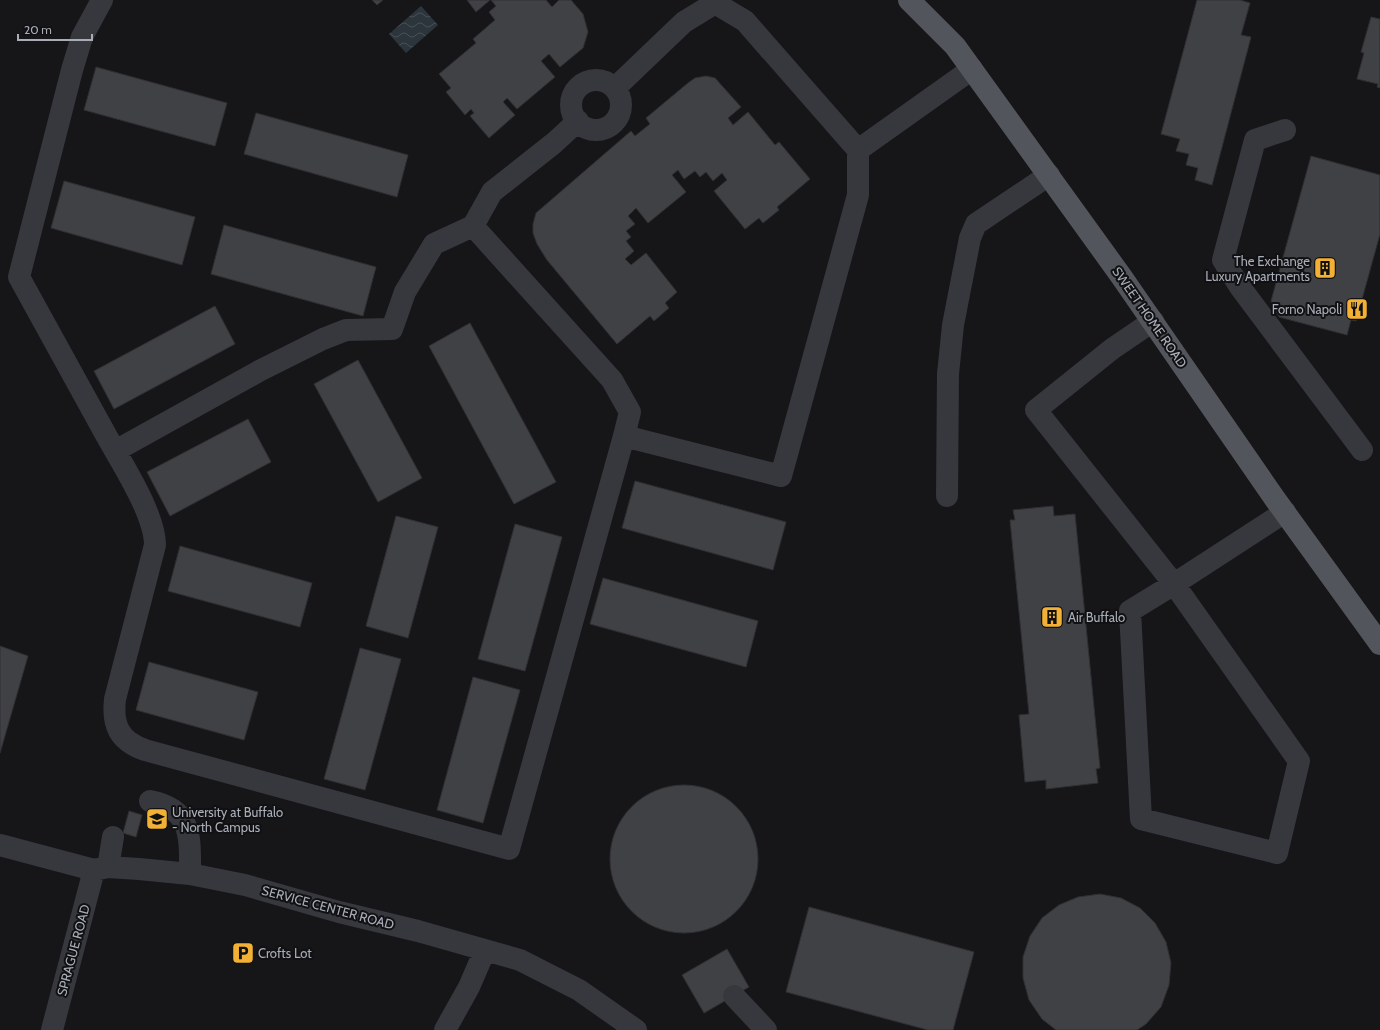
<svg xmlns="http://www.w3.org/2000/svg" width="1380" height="1030" viewBox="0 0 1380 1030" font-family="Cabin,sans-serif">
	<defs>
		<pattern id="water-waves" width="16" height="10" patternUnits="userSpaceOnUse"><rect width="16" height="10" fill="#2c353c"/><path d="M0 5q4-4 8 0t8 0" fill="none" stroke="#485056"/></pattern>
	</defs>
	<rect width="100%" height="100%" fill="#161618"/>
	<!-- water -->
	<path fill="url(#water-waves)" d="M421,6L438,25L406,53L389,34Z"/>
	<!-- building -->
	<path fill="#404145" stroke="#303034" d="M372,0H383L377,5Z
		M467,0H490L476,12Z
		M491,0H546L552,7L559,0H571L583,14L588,32L583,48L560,67L549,54L541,61L555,77L517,109L507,98L503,102L515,115L489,138L470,116L474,113L471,109L465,115L446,92L451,88L439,74L476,43L473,39L495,20L489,12L496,6Z
		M1197,0H1240L1250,3L1241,35L1251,37L1212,185L1195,180L1198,168L1186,165L1189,154L1176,151L1180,139L1161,134Z
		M1371,17L1380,19V88L1377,87L1378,84L1357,79L1364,53L1361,52Z
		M96,67L227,103L215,146L84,110Z
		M706,76L715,78L741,107L728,118L733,125L748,112L775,145L779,142L810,179L777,207L779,210L763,223L759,218L745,229L714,191L727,180L722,173L713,181L706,172L700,177L695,171L684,179L678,170L672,175L686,192L648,223L636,208L628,216L635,224L626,231L631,237L626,241L634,251L625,259L631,265L646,253L677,292L665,303L669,308L654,321L650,316L617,344L547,260L537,244L533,233V224L536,213L631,131L635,136L650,124L646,118L688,83L695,78Z
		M256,113L408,155L397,197L244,154Z
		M1311,156L1380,175V234L1356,321L1351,320L1347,335L1279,317L1271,301Z
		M64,181L195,217L182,265L51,228Z
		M224,225L376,267L363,316L211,274Z
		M215,306L235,344L114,409L94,371Z
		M470,323L556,482L514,504L429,346Z
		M358,360L422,478L378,502L314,384Z
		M248,419L271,462L170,516L147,472Z
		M635,481L786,522L773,570L622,528Z
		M1053,506L1054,516L1075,514L1100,768L1096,769L1098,783L1046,789V780L1025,782L1019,715L1029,714L1010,520H1015L1013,510Z
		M396,516L438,527L408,638L366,626Z
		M515,524L562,537L525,671L478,659Z
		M180,546L312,583L300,627L168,591Z
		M603,578L758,621L746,667L590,624Z
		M0,646L28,656L0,753Z
		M360,648L401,659L365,790L324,779Z
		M149,662L258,692L244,740L136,710Z
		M473,677L520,690L483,823L437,810Z
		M610 859a74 74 0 1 1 148 0a74 74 0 1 1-148 0Z
		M129,811L142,815L136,837L123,833Z
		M1100,894L1121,898L1140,908L1155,923L1166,942L1171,963L1169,985L1161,1007L1146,1024L1137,1030H1056L1042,1019L1029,1000L1023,978V957L1030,936L1042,918L1059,905L1078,897Z
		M809,907L974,952L953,1030H928L786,992Z
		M727,949L749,987L704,1013L682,975Z"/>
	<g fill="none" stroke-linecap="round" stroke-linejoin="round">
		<!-- minor -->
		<path stroke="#37383d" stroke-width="22" d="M102,0L82,37L72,70L19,277C48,330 77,382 106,435C121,462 155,514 155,545L115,699C112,725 119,741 145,750L509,849L624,436L781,476L858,195V150L745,21L710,0
			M571 105a25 25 0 1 1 50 0a25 25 0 1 1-50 0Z
			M615,88L684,22L720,0
			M1285,130L1255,140L1223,260L1240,287L1362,450
			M858,150L972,69
			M473,226L612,380L630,412L624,436
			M1153,321L1112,349L1036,410L1174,584L1130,611L1141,819L1277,853L1299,761L1174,584L1285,512
			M115,451L261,370L323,339L346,330L392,329L405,292L434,244L473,226L492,192L554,143L578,121
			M947,496L948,374L953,325L970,238L976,224L1049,175
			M150,801C193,809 190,838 190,874
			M0,845L94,870L108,867L139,869L190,874L245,885L339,912L418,931L520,960L579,990L636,1030
			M108,867L113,837
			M734,996L766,1030
			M52,1030L94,870
			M445,1030L469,987L485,950"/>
		<!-- major -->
		<path stroke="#53555c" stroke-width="22" d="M909,0L955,46L1121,276L1275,499L1380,644"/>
	</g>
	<!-- icons -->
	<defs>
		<g id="building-square" transform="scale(1.15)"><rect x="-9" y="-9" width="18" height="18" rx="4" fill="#f2b134" stroke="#111113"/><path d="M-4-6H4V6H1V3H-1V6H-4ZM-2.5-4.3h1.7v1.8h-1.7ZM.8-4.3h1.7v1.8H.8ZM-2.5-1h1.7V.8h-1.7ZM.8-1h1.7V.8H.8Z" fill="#111"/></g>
		<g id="restaurant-square" transform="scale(1.15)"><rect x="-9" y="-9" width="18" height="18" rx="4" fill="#f2b134" stroke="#111113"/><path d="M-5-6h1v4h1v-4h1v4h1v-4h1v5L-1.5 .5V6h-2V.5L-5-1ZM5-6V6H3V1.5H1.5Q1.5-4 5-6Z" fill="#111"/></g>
		<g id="university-square" transform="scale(1.15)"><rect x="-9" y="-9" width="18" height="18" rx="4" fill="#f2b134" stroke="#111113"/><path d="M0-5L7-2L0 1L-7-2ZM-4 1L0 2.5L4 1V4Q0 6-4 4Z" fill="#111"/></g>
		<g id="parking-square" transform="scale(1.15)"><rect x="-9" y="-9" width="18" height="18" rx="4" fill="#f2b134" stroke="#111113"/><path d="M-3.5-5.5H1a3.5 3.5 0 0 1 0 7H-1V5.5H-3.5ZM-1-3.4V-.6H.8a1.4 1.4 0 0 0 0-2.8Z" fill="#111"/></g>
	</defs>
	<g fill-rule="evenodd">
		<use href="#building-square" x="1325" y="268"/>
		<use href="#restaurant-square" x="1357" y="309"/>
		<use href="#building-square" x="1052" y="617"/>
		<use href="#university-square" x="157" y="819"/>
		<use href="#parking-square" x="243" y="953"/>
	</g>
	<g text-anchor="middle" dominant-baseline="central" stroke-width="4" stroke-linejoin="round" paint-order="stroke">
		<!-- poi labels -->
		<g font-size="13" fill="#a8adb8" stroke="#111113" text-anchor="start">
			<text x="1310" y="261" text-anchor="end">The Exchange<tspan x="1310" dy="15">Luxury Apartments</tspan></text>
			<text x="1342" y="309" text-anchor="end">Forno Napoli</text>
			<text x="1068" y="617">Air Buffalo</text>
			<text x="172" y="812">University at Buffalo<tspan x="172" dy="15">- North Campus</tspan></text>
			<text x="258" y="953">Crofts Lot</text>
		</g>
		<!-- street labels -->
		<g font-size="13" fill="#a8adb8" stroke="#111113">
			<text transform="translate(1150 317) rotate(55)">SWEET HOME ROAD</text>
			<text transform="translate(328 907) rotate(15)">SERVICE CENTER ROAD</text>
			<text transform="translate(73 950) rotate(-75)">SPRAGUE ROAD</text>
		</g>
	</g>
	<!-- scale -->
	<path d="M18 34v6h74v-6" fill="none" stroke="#a8adb8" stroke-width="2"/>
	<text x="24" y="34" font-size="12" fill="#a8adb8" stroke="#111113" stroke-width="3" paint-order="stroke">20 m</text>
</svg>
